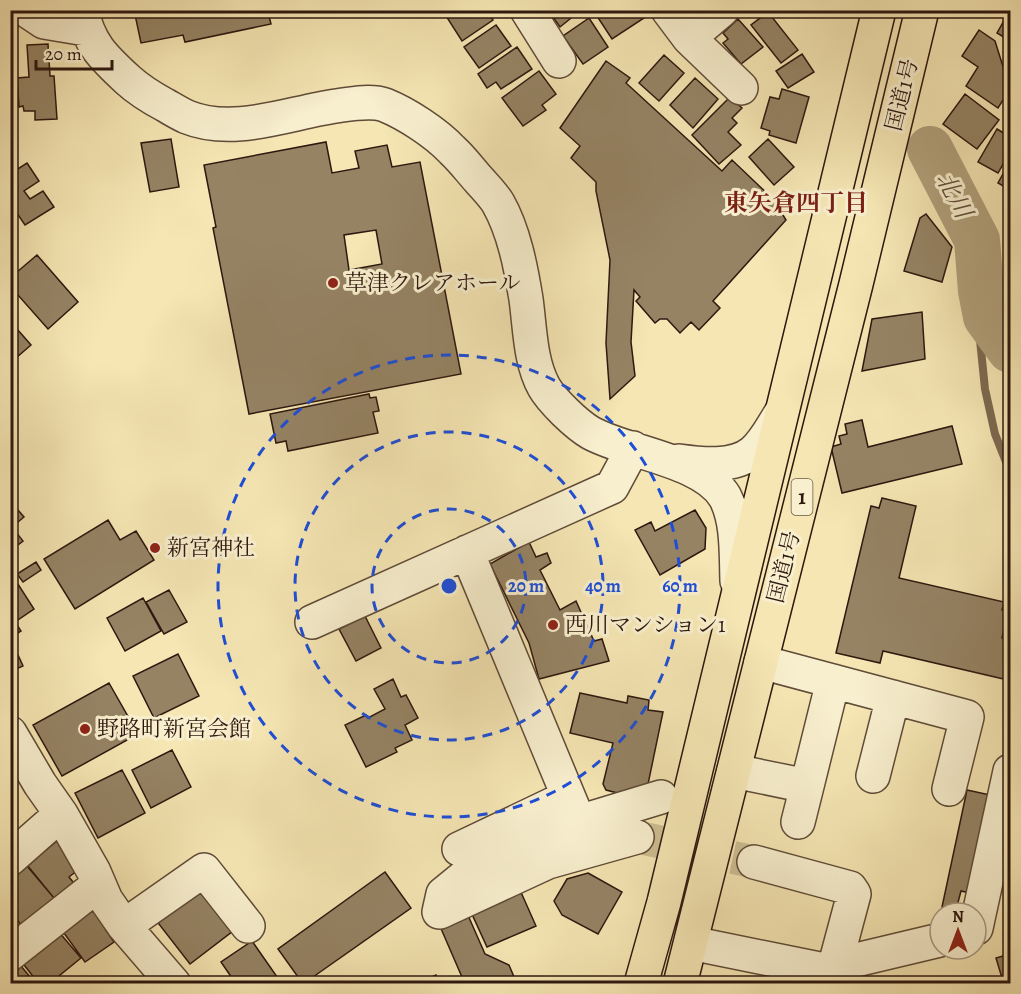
<svg xmlns="http://www.w3.org/2000/svg" width="1021" height="994" viewBox="0 0 1021 994" font-family="Alegreya,'Noto Serif JP',serif">
	<rect width="100%" height="100%" fill="#f5e6b3"/>
	<filter id="stains"><feTurbulence type="fractalNoise" baseFrequency=".00333" numOctaves="4"/><feColorMatrix values="0 0 0 0 .2 0 0 0 0 .09 0 0 0 0 .02 0 0 0 .5 -.17"/></filter>
	<radialGradient id="worn" r=".72"><stop offset=".6" stop-color="#630" stop-opacity="0"/><stop offset="1" stop-color="#630" stop-opacity=".3"/></radialGradient>
	<g fill="none" stroke-linecap="round" stroke-linejoin="round">
		<!-- stream -->
		<path stroke="#7c6950" stroke-width="8" d="M986,317L980,340L985,389L995,434L1010,472"/>
		<!-- river -->
		<path stroke="#b1a07b" stroke-width="46" d="M930,149L977,240L981,291L986,317L1010,350"/>
	</g>
	<!-- building -->
	<path fill="#958364" stroke="#2d170f" stroke-width="1.5" fill-rule="evenodd" d="M134,10H296L269,16L271,24L185,42L183,35L141,43Z
		M454,10H487L493,20L462,41L446,16Z
		M548,10H581L560,27Z
		M598,10H639L644,18L612,39L595,13Z
		M1010,10V41L997,33Z
		M768,12L798,50L781,63L751,25Z
		M589,18L608,47L583,64L563,36Z
		M738,19L763,47L741,64L723,43L728,39L723,33Z
		M496,25L511,46L479,68L464,47Z
		M979,30L995,41L1010,89L998,108L966,86L978,67L962,56Z
		M48,44L50,76H54L57,119L35,120V111H24L23,106L19,107L17,78L29,77L27,45Z
		M517,47L532,69L501,89L496,82L487,88L478,74Z
		M802,54L814,72L788,88L776,71Z
		M664,55L684,73L659,101L639,83Z
		M606,61L630,78L626,83L722,171L732,160L773,199L786,220L713,301L720,308L699,330L691,322L680,333L667,319H660L655,323L636,301L640,297L634,290L631,342L635,376L610,399L606,343L610,260L596,191V182L571,158L580,146L560,128Z
		M539,71L556,94L542,105L546,110L523,126L502,98Z
		M695,78L718,99L693,128L670,105Z
		M782,89L809,97L796,143L769,135L770,131L761,128L770,97L779,99Z
		M965,94L999,120L977,149L943,124Z
		M730,97L742,108L732,118L737,123L728,132L741,145L719,164L692,135Z
		M997,129L1010,137V152L998,173L978,162Z
		M171,139L179,187L150,192L141,143Z
		M768,139L794,167L774,185L749,157Z
		M326,142L332,173L359,168L355,151L387,145L392,167L420,162L461,374L249,414L213,228L216,227L204,165ZM376,230L382,264L349,270L344,235Z
		M1010,161V190L998,183Z
		M27,163L39,181L24,191L30,199L43,191L54,207L25,225L10,203V174Z
		M926,214L952,247L942,282L904,271L920,218Z
		M37,255L78,302L48,329L10,286V278Z
		M922,312L925,359L862,371L872,319Z
		M10,321L31,345L10,363Z
		M369,394L370,398L376,397L379,411L373,412L378,433L288,451L286,441L276,443L270,414Z
		M862,420L868,447L952,426L962,464L842,493L831,447L841,444L839,436L847,434L845,424Z
		M882,498L916,506L899,578L1004,602L1002,610L1010,612L1009,629L1004,628L1002,638L1010,640V669L1008,680L883,651L880,663L836,653L871,506L879,508Z
		M12,503L24,517L12,527L23,541L10,551Z
		M695,510L706,528L705,549L660,575L635,530L651,522L655,531Z
		M108,520L120,540L136,531L154,560L75,609L44,559Z
		M529,542L536,557L547,553L551,563L540,570L560,610L576,601L594,641L602,639L609,661L539,679L529,643L490,564Z
		M36,562L41,570L23,582L17,574Z
		M14,578L34,609L15,622L21,631L10,638V580Z
		M169,590L187,622L164,634L146,602Z
		M143,598L161,631L125,651L107,618Z
		M365,616L381,648L356,661L339,629Z
		M178,654L199,696L154,718L133,676Z
		M18,655L23,666L12,671L10,658Z
		M393,679L401,697L406,695L418,718L405,725L412,740L395,748L397,752L366,767L345,725L366,715L368,718L385,709L374,689Z
		M109,683L138,734L62,776L33,725Z
		M580,693L627,703L628,696L649,700L648,710L663,712L647,789L629,796L606,790L603,784L613,743L570,733Z
		M172,750L191,787L151,808L132,770Z
		M122,770L145,813L98,838L75,793Z
		M967,790L995,796L974,894L961,891L956,910L942,907Z
		M57,841L79,869L69,877L78,888L58,903L27,865Z
		M27,866L54,898L26,930L10,912V879Z
		M385,872L411,908L303,984L278,949Z
		M588,873L622,892L598,934L562,915L554,901L567,879Z
		M199,886L233,931L190,964L155,919Z
		M520,890L536,926L487,947L471,912Z
		M96,905L108,923L104,927L114,942L85,962L61,929Z
		M467,913L485,954L509,965L517,984H465L439,924Z
		M10,916L18,926L10,932Z
		M58,931L81,958L59,976L65,984H39L21,961Z
		M252,941L282,984H236L221,962Z
		M1010,954V984H983L1002,978L996,958Z
		M20,965L36,984H10V973Z
		M436,975L440,984H416Z"/>
	<g fill="none" stroke-linecap="round" stroke-linejoin="round">
		<!-- minor-tunnel -->
		<path stroke="#cdbd92" stroke-width="33" stroke-dasharray="33 16" stroke-linecap="butt" d="M637,837L754,862"/>
		<!-- minor casing -->
		<g stroke="#5f4b38" stroke-width="36">
			<path id="minor" d="M26,10L44,22L86,29
				M82,10C88,43 104,58 128,80C139,90 152,98 165,105C172,109 180,114 187,117C234,136 288,113 336,106C350,104 371,100 385,105C407,114 436,133 452,150C462,159 470,170 479,180C485,187 493,195 498,203C514,231 521,268 526,299C530,328 530,362 544,387C552,401 577,425 591,433C627,453 703,460 725,497C738,521 736,555 737,581
				M527,10L559,61
				M668,10L689,38L722,10
				M689,38L741,88
				M679,461C701,464 734,468 753,452C765,442 773,425 781,413
				M467,552L579,822
				M312,622L612,487L633,448
				M761,662L967,717L949,789
				M10,733L40,784L61,814L94,872L106,900L124,926L174,984
				M734,771L807,786L798,822
				M873,776L893,697
				M807,786L833,681
				M459,849L568,797
				M10,859L61,814
				M439,912L443,894L470,872L507,848L549,831L661,797
				M440,912L548,862L637,837
				M124,926L204,870L248,926
				M976,928L1010,771
				M691,943L829,971L835,965L854,894L850,888L754,862
				M10,954L99,884
				M835,965L940,940"/>
		</g>
		<!-- highway casing -->
		<g stroke="#2d170f" stroke-width="36">
			<path id="highway" d="M641,984L664,902L879,10
				M680,984L856,284L922,10"/>
		</g>
		<!-- minor -->
		<use href="#minor" stroke="#f8efce" stroke-width="33"/>
		<!-- highway -->
		<use href="#highway" stroke="#f5e6b3" stroke-width="33"/>
	</g>
	<!-- distance rings -->
	<g fill="none" stroke="#1d4ed8" stroke-width="3" stroke-dasharray="10 8">
		<circle cx="449" cy="586" r="77"/>
		<circle cx="449" cy="586" r="154"/>
		<circle cx="449" cy="586" r="231"/>
	</g>
	<!-- markers -->
	<g fill="#8f2418" stroke="#f8efce" stroke-width="2">
		<circle cx="333" cy="283" r="6"/>
		<circle cx="155" cy="548" r="6"/>
		<circle cx="553" cy="625" r="6"/>
		<circle cx="85" cy="729" r="6"/>
	</g>
	<g text-anchor="middle" dominant-baseline="central" stroke-width="6" stroke-linejoin="round" paint-order="stroke">
		<!-- shield labels -->
		<rect fill="#f8efce" stroke="#6a5848" stroke-width="1.5" x="791.5" y="479" width="21" height="36" rx="4.5"/>
		<g font-size="21" font-weight="bold" fill="#2d170f">
			<text x="802" y="497">1</text>
		</g>
		<!-- street labels -->
		<g font-size="22" fill="#2d170f" stroke="#f8efce">
			<text transform="translate(902 95) rotate(-76)">国道1号</text>
			<text transform="translate(784 567) rotate(-76)">国道1号</text>
		</g>
		<!-- poi labels -->
		<g font-size="22" fill="#2d170f" stroke="#f8efce" text-anchor="start">
			<text x="345" y="283">草津クレアホール</text>
			<text x="167" y="548">新宮神社</text>
			<text x="565" y="625">西川マンション1</text>
			<text x="97" y="729">野路町新宮会館</text>
		</g>
		<!-- water labels -->
		<g font-size="24" font-style="italic" fill="#624e3a" stroke="#f8efce">
			<text transform="translate(954 195) rotate(62)">北川</text>
		</g>
		<!-- neighbourhood labels -->
		<g font-size="24" font-weight="bold" fill="#7a1f14" stroke="#f8efce">
			<text x="796" y="203">東矢倉四丁目</text>
		</g>
	</g>
	<circle cx="449" cy="586" r="9" fill="#1d4ed8" stroke="#f8efce" stroke-width="3"/>
	<g font-size="18" text-anchor="middle" font-weight="bold" fill="#1d4ed8" stroke="#f8efce" stroke-width="6" stroke-linejoin="round" paint-order="stroke">
		<text x="526" y="592">20 m</text>
		<text x="603" y="592">40 m</text>
		<text x="680" y="592">60 m</text>
	</g>
	<!-- margin -->
	<rect width="1021" height="994" fill="none" stroke="#f5e6b3" stroke-width="36"/>
	<rect x="12" y="12" width="997" height="970" fill="none" stroke="#2d170f" stroke-width="3"/>
	<rect x="18" y="18" width="985" height="958" fill="none" stroke="#2d170f" stroke-width="1.5"/>
	<!-- north arrow -->
	<g transform="translate(958 931)"><circle r="28" fill="#f8efce" stroke="#a79982" stroke-width="1.5"/>
	<path d="M0-4.5L10 22L0 15L-10 22Z" fill="#8f2418"/>
	<text y="-9" font-size="16" font-weight="bold" text-anchor="middle" fill="#2d170f">N</text>
	</g>
	<!-- scale -->
	<path d="M36 60v9h76v-9" fill="none" stroke="#2d170f" stroke-width="3"/>
	<text x="45" y="60" font-size="18" fill="#2d170f" stroke="#f8efce" stroke-width="4.5" paint-order="stroke">20 m</text>
	<rect width="100%" height="100%" filter="url(#stains)"/>
	<rect width="100%" height="100%" fill="url(#worn)"/>
</svg>
